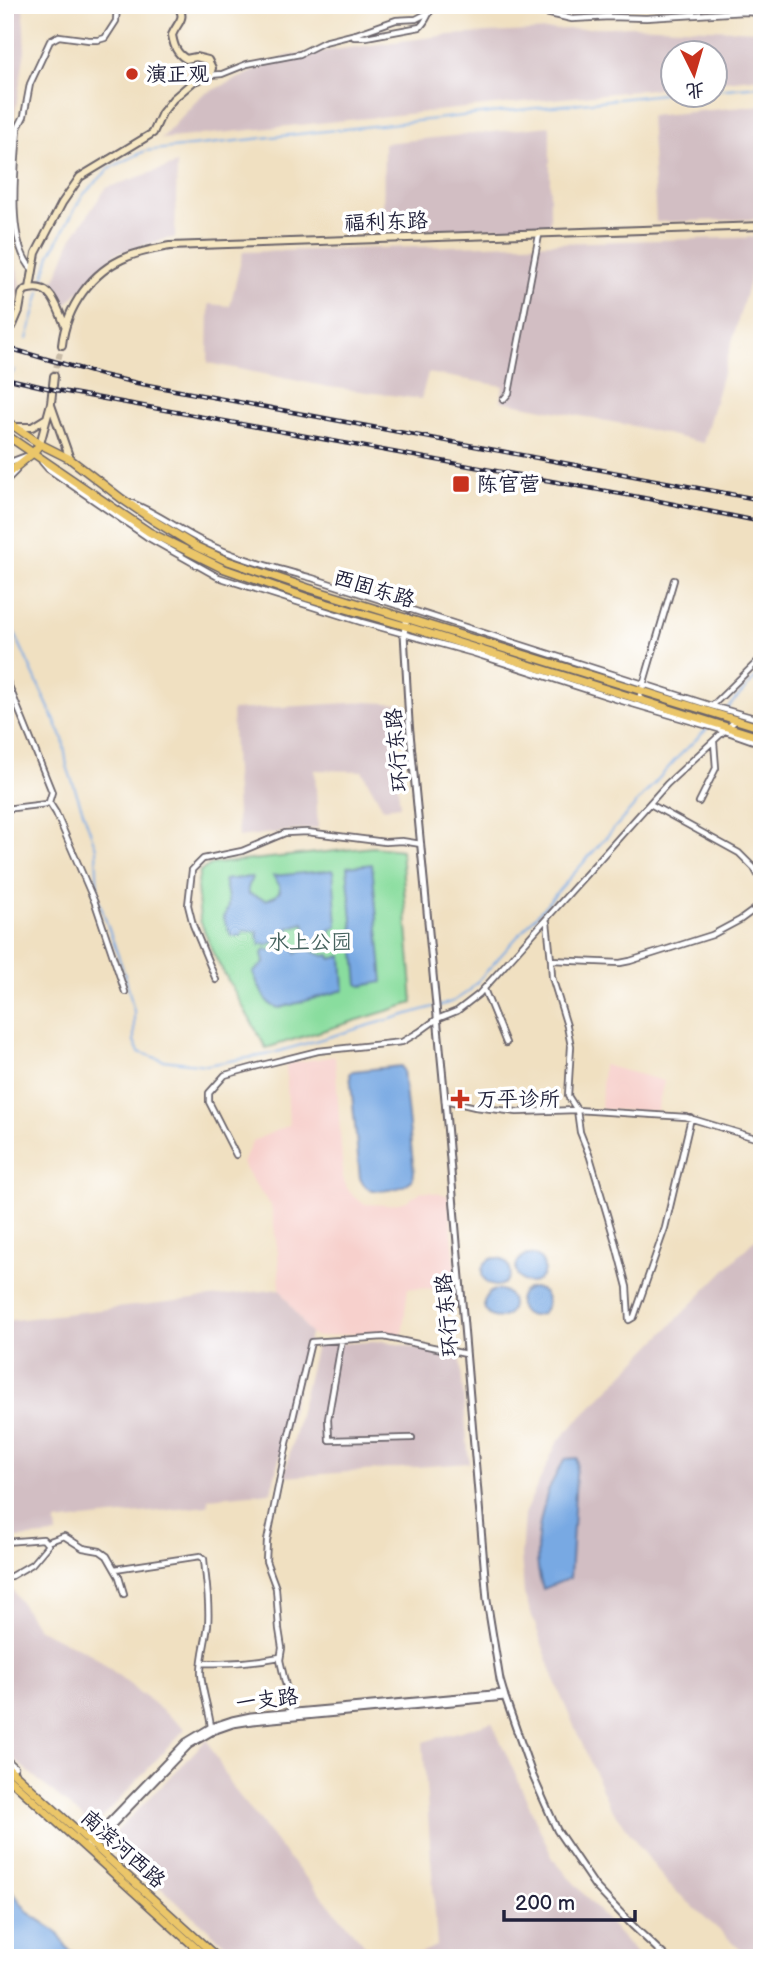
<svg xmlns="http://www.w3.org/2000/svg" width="767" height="1963" viewBox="0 0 767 1963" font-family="'Balsamiq Sans','LXGW WenKai TC',sans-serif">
	<rect width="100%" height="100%" fill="#fff"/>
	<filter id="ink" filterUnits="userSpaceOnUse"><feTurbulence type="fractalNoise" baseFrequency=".0143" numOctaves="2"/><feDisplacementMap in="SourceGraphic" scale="14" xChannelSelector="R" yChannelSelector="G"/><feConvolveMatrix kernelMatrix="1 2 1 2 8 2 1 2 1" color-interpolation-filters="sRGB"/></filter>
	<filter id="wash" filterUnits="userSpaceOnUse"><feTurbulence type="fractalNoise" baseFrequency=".00686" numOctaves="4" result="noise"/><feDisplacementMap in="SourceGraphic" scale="28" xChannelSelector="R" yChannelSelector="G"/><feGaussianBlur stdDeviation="1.57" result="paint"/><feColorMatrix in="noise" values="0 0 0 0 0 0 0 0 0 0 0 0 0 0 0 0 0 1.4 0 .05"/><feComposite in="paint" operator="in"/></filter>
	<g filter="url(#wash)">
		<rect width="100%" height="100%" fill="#f0e0c1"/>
		<!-- built -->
		<path fill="#f7d0cc" d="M335,1056L343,1178L347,1188L354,1197L364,1204L390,1205L407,1201L422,1191L448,1195L458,1295L438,1289L408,1288L402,1336L375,1332L316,1337L310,1334L280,1289L278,1253L271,1205L257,1188L242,1163L253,1141L289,1125L286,1064Z
			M603,1065L664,1081L657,1111L601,1110Z"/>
		<!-- industrial -->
		<path fill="#d2bec3" d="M5,5H23L25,50L8,159L5,218L20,281L11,336L5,335Z
			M630,26L762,31V77L715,82L714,52H672V87L161,139L202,95L287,56L447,35Z
			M762,105V219L656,222L650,116Z
			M550,126V226L383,231L384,143Z
			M177,164L175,238L165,239L115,254L65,306L50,292L72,238L106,188Z
			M762,237L703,443L633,426L501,401L503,386L428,373L421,399L329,387L208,363L209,304L230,306L243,252Z
			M366,702L404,704L407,732L392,734L400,806L383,808L362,771L315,770L318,828L238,837L232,710Z
			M762,1232V1958H750L668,1884L610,1807L560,1694L524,1594L521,1556L524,1514L558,1441Z
			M280,1289L310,1334L271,1492L209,1498L207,1506L56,1522L57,1535L5,1539V1321Z
			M383,1341L460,1357L469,1463L284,1477L316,1345Z
			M5,1578L37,1628L93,1655L185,1729L94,1827L5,1752Z
			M492,1722L553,1859L640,1958H407L437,1946L423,1742Z
			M207,1739L230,1784L286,1855L376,1958H241L107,1841Z"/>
		<!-- green -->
		<path fill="#89dd9e" stroke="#56806c" stroke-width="2" d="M373,847L401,850L413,1003L266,1048L214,955L200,920L197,887L200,871L213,864Z"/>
		<!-- water -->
		<path fill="#78a9e3" stroke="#4d668f" stroke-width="2" d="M372,864L383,982L361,986L358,984L347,867Z
			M333,870L337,926L330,930L332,949L321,950L311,945L304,923L288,928L291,936L280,944L273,942L269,945L263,943L260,945L257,932L243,930L241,936H231L223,917C232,906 227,894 224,880L252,877L248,888L249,894L266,900L275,896L280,891L279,885L273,876Z
			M288,945L294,947L296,953L307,949L324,956L330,955L331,959L342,956L344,990L280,1008C264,1007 260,986 253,973L264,963L262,953L265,949L271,951L276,947L283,949Z
			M401,1066L403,1070L414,1173C412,1179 413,1180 408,1183C400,1190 376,1193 367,1188C363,1185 362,1182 360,1178L350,1073L353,1071Z
			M516 1269a14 14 0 1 1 28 0a14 14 0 1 1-28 0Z
			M482 1272a14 14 0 1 1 28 0a14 14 0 1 1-28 0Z
			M519 1302a14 14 0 1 1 28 0a14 14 0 1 1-28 0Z
			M484 1304a14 14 0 1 1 28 0a14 14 0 1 1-28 0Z
			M577,1458L570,1578L543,1589C532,1559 538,1525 547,1494C551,1482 559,1470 565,1459Z
			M5,1882L29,1913L56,1931L69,1950L83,1958H5Z"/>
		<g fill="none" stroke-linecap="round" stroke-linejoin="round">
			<!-- stream -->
			<path stroke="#78a9e3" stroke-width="2" d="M714,90L762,86
				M41,287L50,255L82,196L110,168L145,151L672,93
				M27,339L40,292
				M5,385L15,369
				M5,612L63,739L67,766L96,848L98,898L125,975L134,1011V1041L139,1052L162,1060L207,1065L235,1060L266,1055L433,1007
				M722,714L762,671
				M439,1006L454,1001L469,991L677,758L708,728"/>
		</g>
	</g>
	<g filter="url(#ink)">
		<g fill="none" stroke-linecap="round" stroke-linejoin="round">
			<!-- secondary-tunnel -->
			<path stroke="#c7baa6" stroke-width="6" stroke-dasharray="6 3" stroke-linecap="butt" d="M54,376L62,345"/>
			<!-- minor casing -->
			<g stroke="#6a646a" stroke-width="8">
				<path id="minor" d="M497,5L528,9L572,19L610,17L646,18L744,12L762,13
					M615,5C656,9 700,0 740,11
					M354,37H366L420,27C427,21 428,13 434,5
					M210,75L222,74L247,64L300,54L324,42L356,34L396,20L416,19L428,13
					M33,270C5,242 16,166 18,128L24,116L30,84L50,41L59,36L89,40H98L105,38L116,21L117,5
					M503,400L509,393L512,377L539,235
					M42,462L48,469L147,537L218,577L361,622L473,653L619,700L725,731L762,744
					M5,464L26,456
					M5,482L16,471
					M132,503C158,513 179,530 204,542C238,559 275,568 312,578L712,706L762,720
					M5,676L52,792L49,802L46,804L5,809
					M639,699L674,580
					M713,705L762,657
					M49,802L56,813L95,903L125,992
					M699,802L716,768L714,742
					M650,804L739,853L754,868L762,882
					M547,922L551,960
					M216,980L193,925L188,905L192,870L203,859L242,851L285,833L307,832L385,842L402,841L421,844
					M484,989L506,1043
					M445,1100L475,1107L517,1112L577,1110L686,1117L762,1140
					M691,1118L665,1228L634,1317L629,1320L627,1287L616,1245L590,1157L580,1132L577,1110L568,1096L571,1046L567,1026L552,977L551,960L620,963L630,961L712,935L740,920L762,904
					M236,1155L209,1102V1093L225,1075L258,1066L318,1051L402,1042L419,1032L437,1019L457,1011L479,994L667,784L736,720
					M342,1339L328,1419L329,1440L412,1438
					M5,1542L43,1539L48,1545L32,1564L8,1578
					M47,1542L64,1536L83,1548L100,1551L107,1556L119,1577L124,1594
					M115,1569L200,1556L204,1559C206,1581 210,1603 208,1625C206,1641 201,1657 201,1673C202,1692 209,1709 211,1727
					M202,1663C228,1664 254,1662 280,1657
					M292,1713L280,1660L282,1648L279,1629L276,1588L266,1561L267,1541L287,1443L311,1342L384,1337L466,1354
					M5,1758L15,1767"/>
			</g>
			<!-- tertiary casing -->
			<g stroke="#6a646a" stroke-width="9">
				<path id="tertiary" d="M407,617L404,633L409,722L445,1100L487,1600L500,1680L505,1697L532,1774L557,1830L595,1886L632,1925L667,1958
					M88,1844L186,1742L211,1727L232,1720L251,1716L504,1693
					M92,1846L189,1745L213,1731L233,1724L252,1721L505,1697"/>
			</g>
			<!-- secondary casing -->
			<g stroke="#6a646a" stroke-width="10">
				<path id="secondary" d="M30,288L36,253L62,203L80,177L153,133L162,113L173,99L194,81L210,75L212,68L208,60L196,57L186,59C176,53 174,46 172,35C178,21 187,19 177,5
					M5,328L13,325L19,311L22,294L25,290C52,281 56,306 65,325
					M62,345C66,307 92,271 127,257C141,251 155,249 170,246L762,226
					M51,405L70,459
					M17,427H32L45,419
					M40,444L51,403L54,376"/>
			</g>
			<!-- primary casing -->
			<g stroke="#6a646a" stroke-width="10">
				<path id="primary" d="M5,420L40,444L70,459L122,499L156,522L197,547L225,560L308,588L762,728
					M5,434L149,532L222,568L308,598L405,626L762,738
					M5,476L33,453L40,444"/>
			</g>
			<!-- trunk casing -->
			<g stroke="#6a646a" stroke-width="10">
				<path id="trunk" d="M5,1765L218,1958
					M5,1775L207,1958"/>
			</g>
			<!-- minor -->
			<use href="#minor" stroke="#fff" stroke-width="4.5"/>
			<!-- tertiary -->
			<use href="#tertiary" stroke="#fff" stroke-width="5"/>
			<!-- secondary -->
			<use href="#secondary" stroke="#f7e8c3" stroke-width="6"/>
			<!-- primary -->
			<use href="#primary" stroke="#ebc669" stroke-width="7"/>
			<!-- trunk -->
			<use href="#trunk" stroke="#ebc669" stroke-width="7"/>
			<!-- rail casing -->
			<g stroke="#22223b" stroke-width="4.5">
				<path id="rail" d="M5,347L102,375L137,383L762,500
					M5,378L56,390L649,499L762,522"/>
			</g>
			<!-- rail -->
			<use href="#rail" stroke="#fff" stroke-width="2" stroke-dasharray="5" stroke-linecap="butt"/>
		</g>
	</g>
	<!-- markers -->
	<g fill="#c8321e" stroke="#fff" stroke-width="2.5">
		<circle cx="132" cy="74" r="7"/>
		<rect x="452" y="475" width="18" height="18" rx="3.5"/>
		<path d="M456.5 1088.5h7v7h7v7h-7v7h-7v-7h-7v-7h7z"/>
	</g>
	<g text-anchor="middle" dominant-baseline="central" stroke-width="7" stroke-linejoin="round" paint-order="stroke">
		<!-- poi labels -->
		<g font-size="21" fill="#22223b" stroke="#fff" text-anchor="start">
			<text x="146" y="74">演正观</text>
			<text x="477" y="484">陈官营</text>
			<text x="476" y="1099">万平诊所</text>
		</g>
		<!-- street labels -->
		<g font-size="21" fill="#22223b" stroke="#fff">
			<text transform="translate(386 222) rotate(-2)">福利东路</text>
			<text transform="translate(374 589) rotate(17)">西固东路</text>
			<text transform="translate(397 750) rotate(-95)">环行东路</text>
			<text transform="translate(447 1315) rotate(-95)">环行东路</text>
			<text transform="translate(267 1700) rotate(-7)">一支路</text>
			<text transform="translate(123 1849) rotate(42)">南滨河西路</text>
		</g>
		<!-- park labels -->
		<g font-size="21" fill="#46635e" stroke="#fff">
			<text x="310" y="942">水上公园</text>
		</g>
	</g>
	<!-- margin -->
	<rect width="767" height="1963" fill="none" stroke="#fff" stroke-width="28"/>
	<!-- north arrow -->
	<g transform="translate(694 74) rotate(175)"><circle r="33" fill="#ffffff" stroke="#a7a7b1" stroke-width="2"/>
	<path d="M0-5L12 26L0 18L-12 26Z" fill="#c8321e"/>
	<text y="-10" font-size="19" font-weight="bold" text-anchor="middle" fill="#22223b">北</text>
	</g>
	<!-- scale -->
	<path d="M504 1910v10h131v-10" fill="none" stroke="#22223b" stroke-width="3.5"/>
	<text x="515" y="1910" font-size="21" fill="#22223b" stroke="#ffffff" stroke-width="5" paint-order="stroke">200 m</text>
</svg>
